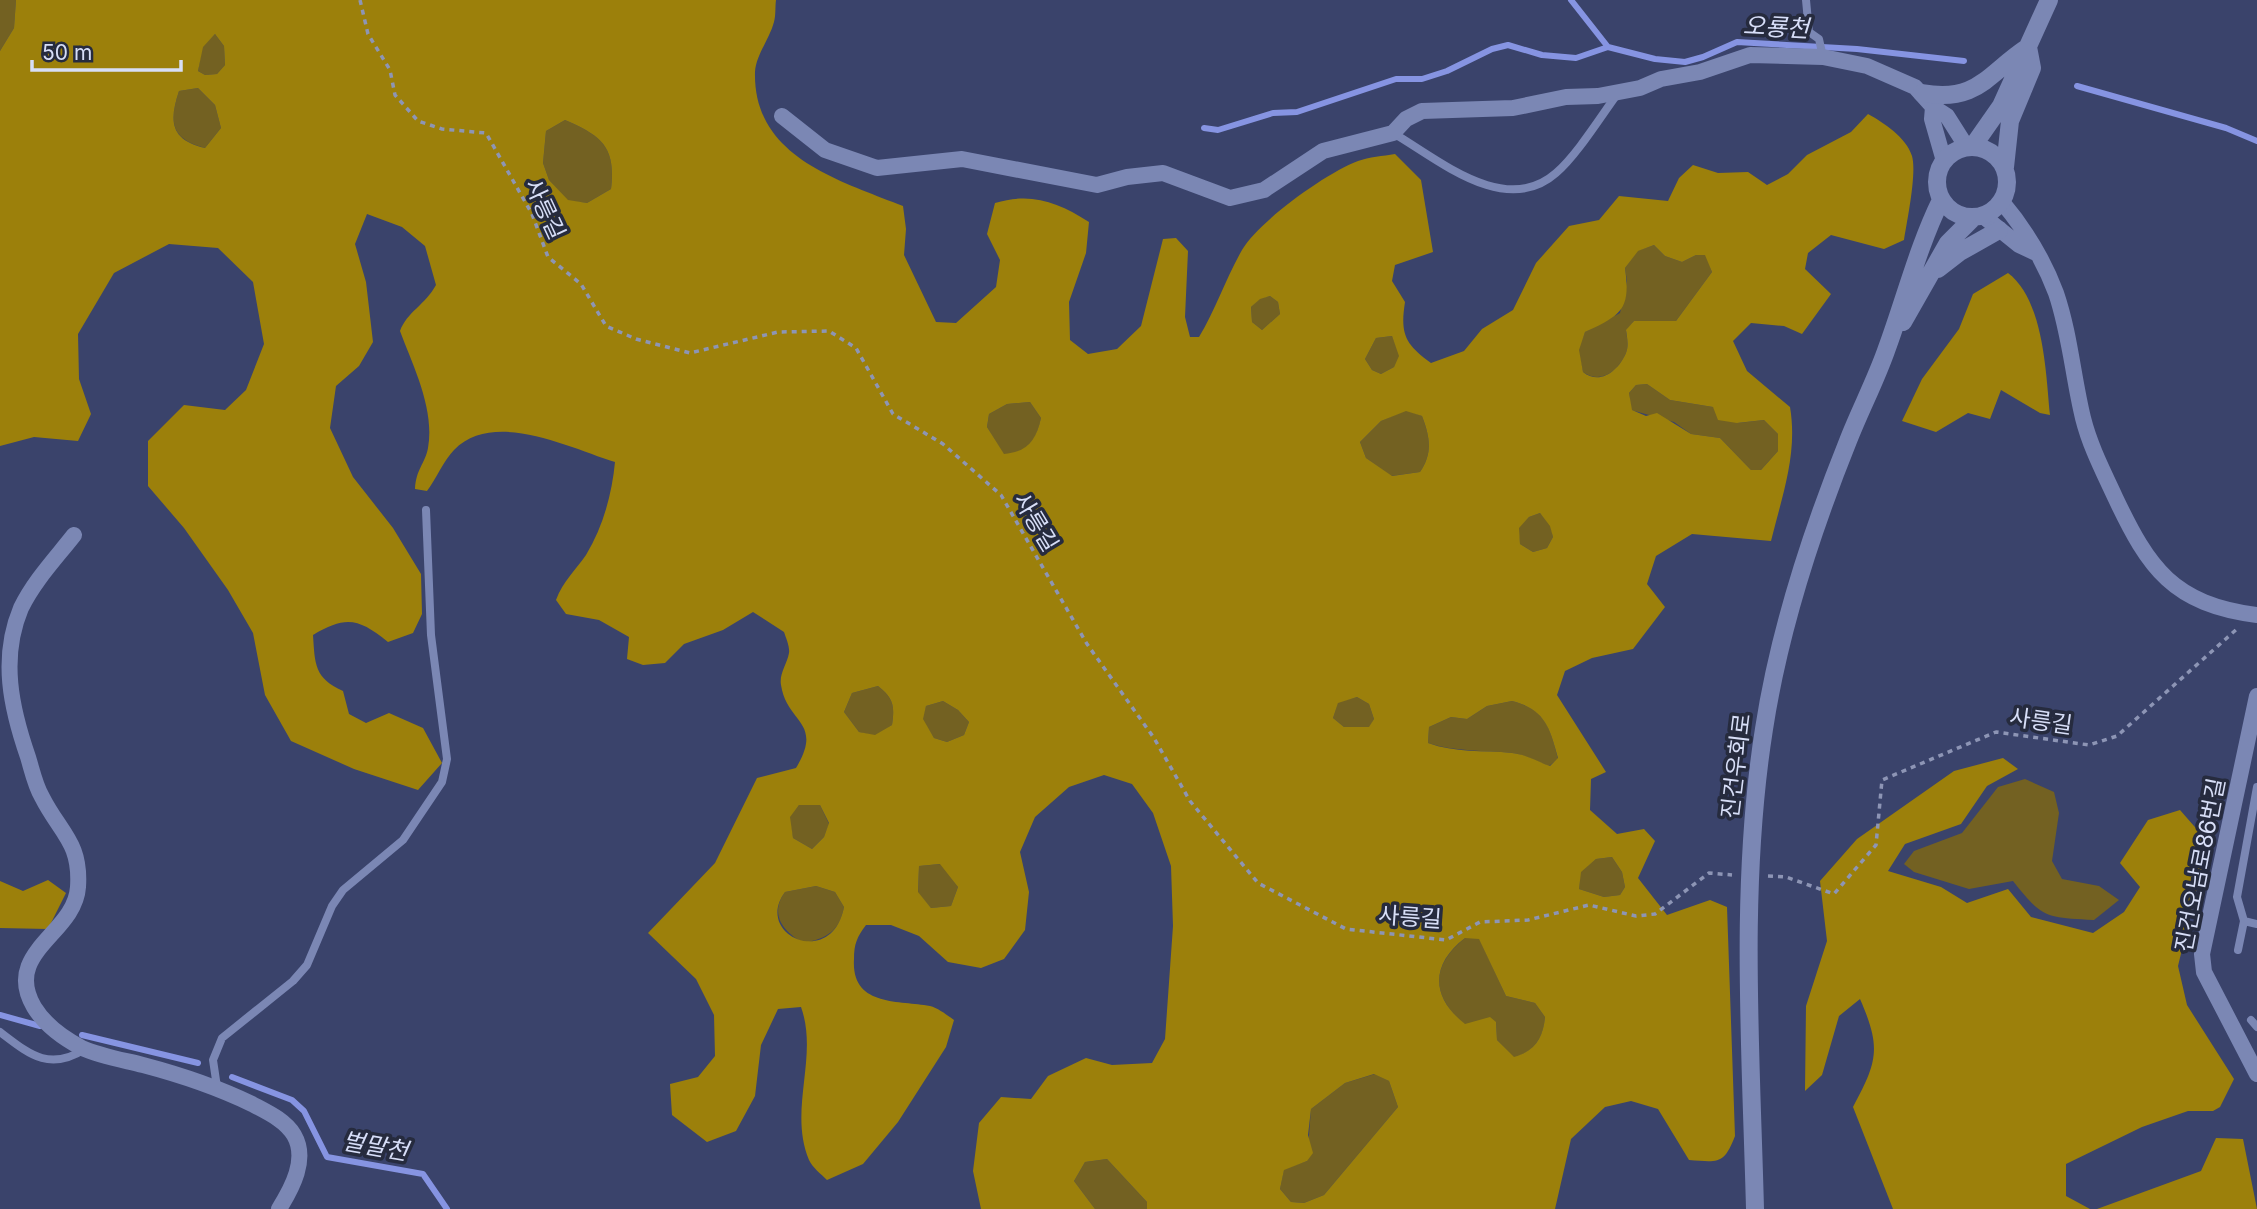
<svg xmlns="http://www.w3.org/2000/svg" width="2257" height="1209" viewBox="0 0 2257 1209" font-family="Inter,'Noto Sans KR',sans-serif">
	<rect width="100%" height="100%" fill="#3a436b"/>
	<!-- green -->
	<path fill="#736122" d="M0,0H16L14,28L0,51Z
		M215,34L224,46L225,65L217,74L205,75L198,71L202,47Z
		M198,88L215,105L221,128L205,148C170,139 169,121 179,91Z
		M565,120C602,136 616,147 611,189L587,203L568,201L549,180L543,163L546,131Z
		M1654,245L1665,256L1682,262L1696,255H1706L1712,272L1676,321H1634L1626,331C1627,337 1629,346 1626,353C1619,370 1601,385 1583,372L1578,350L1585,332L1620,313L1627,281L1625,268L1637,251Z
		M1270,296L1278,302L1280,314L1262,330L1252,322L1251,307L1260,298Z
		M1392,336L1400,356L1394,367L1381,374L1372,370L1365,359L1376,338Z
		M1647,384L1670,400L1713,407L1738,423L1764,420L1778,434V451L1760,471L1751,470L1720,438L1691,434L1674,422L1631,410L1629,393L1636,385Z
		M1030,402L1041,418C1036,441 1028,452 1004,455L987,427L989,414L1007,404Z
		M1406,410L1422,416C1430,437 1433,453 1420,472L1391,476L1366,458L1360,442L1381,421Z
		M1540,513L1551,526L1553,537L1547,548L1533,552L1520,544L1518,528L1529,517Z
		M878,686C893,698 895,705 892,725L875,736L859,732L844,712L852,693Z
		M1357,697L1369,704L1374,719L1370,727H1344L1333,718L1338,702Z
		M943,701L958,710L969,722L964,735L947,742L934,738L922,719L926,706Z
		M1512,701C1546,710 1550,728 1558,759L1549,766C1538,762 1524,754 1512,753C1483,750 1456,752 1428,743L1429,727L1451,717L1467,719L1487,706Z
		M2025,779L2054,792L2059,813L2052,861L2062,879L2099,886L2119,900L2094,920C2046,917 2043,919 2013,881L1969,889L1914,872L1904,864L1914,851L1962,833L1998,787Z
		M799,805H820L829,824L824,837L812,849L793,838L789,817Z
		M1612,857L1622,872L1625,887L1620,895L1604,897L1579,889L1580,872L1596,859Z
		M941,864L958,887L951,906L931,908L918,893L919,866Z
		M816,886L835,892L844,907C839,932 827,938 804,943C783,932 769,914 785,892Z
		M1465,938H1479L1506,996L1535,1003L1545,1017C1543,1039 1535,1050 1514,1058L1497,1040L1496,1022L1465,1025C1431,996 1430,966 1465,938Z
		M1375,1074L1389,1081L1398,1107L1324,1195L1304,1203L1291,1202L1280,1189L1284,1169L1307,1161L1311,1109L1345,1083Z
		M1107,1159L1147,1202V1209H1095L1074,1181L1085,1162Z"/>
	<!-- forest -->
	<path fill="#9c800b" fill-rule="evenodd" d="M16,0H776C775,7 776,15 774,22C770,38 756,55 755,72C753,157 839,180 903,206L906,229L904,255L936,322L956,323L996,287L1000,260L987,234L995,203C1031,192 1058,202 1089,222L1086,253L1069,302L1070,340L1088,354L1117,349L1141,326L1163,239L1176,238L1188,251L1185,317L1190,337H1199C1216,309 1226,278 1242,250C1259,221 1326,173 1358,161C1369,157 1383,156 1395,154L1421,180L1433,252L1395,265L1392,281L1405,302C1400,334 1405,344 1431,363L1464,351L1482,329L1513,310L1536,263L1569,226L1599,220L1619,196L1668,201L1679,178L1693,165L1718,173L1748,172L1767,185L1788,174L1807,155L1851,132L1868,114C1884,123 1906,137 1912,156C1917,173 1907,221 1904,240L1884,249L1831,235L1808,253L1805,269L1831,294L1802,334L1784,326L1751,323L1733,341L1747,371L1790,407C1798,454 1782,496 1771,541L1692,534L1656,556L1647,584L1665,607L1633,649L1592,658L1565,671L1557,695L1606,772L1591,779L1590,810L1617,834L1644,829L1655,841L1638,878L1667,915L1710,900L1727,907L1735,1136C1724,1165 1718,1162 1689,1160L1658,1109L1631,1101L1605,1107L1571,1139L1555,1209H1147V1202L1107,1159L1085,1162L1074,1181L1095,1209H981L973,1171L979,1123L1001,1097L1031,1099L1048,1076L1086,1058L1112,1065L1152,1063L1165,1039L1173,926L1171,866L1153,813L1132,784L1104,775L1069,787L1035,817L1020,852L1029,892L1025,930L1004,959L981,968L948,962L919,936L891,925H866C857,937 854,944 854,959C851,1007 899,1000 930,1006C938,1008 947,1015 954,1020L946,1047L898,1122L863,1164L827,1180C821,1174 812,1167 809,1160C788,1110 819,1057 801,1007L778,1009L761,1045L755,1096L736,1131L707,1142L672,1115L670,1084L698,1077L715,1056L714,1015L696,979L648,933L715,863L757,778L796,768C824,721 787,724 781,685C779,674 787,664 789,653C790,647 786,638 784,632L753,612L723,630L684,644L665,663L643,665L627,659L629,637L599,620L566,614L556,600C563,581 575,571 586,555C603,527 612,494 615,462C570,448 494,409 454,450C444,460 436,479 427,491L415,489C416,469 425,464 428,448C435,409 413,366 400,331C407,312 425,305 436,285L425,246L402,227L367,214L355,244L366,282L373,342L359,366L336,386L330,428L353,477L393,528L421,574L422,614L413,633L388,642C359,619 347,615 313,635C315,664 314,678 343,691L349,714L366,723L389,713L423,728L442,763L418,790L354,769L291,741L265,695L253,633L228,590L184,528L148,486V441L184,405L225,410L246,390L264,344L253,282L218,248L169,244L114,273L78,334L79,379L91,414L78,441L34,437L0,446V51L14,28ZM215,34L224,46L225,65L217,74L205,75L198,71L203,47ZM198,88L215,105L221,128L205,148C170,140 169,121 179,91ZM565,120C602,136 616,147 611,189L587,203L568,200L549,180L543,163L546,131ZM1654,245L1665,256L1682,262L1696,255H1705L1712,272L1676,321H1634L1626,330C1627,337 1629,346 1626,353C1619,370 1600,386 1583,372L1579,350L1585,332C1621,315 1631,310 1625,268L1638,251ZM1270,296L1278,302L1280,314L1262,330L1252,322L1251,307L1260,299ZM1392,336L1399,356L1394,367L1381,374L1372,370L1365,359L1376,338ZM1647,384L1670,400L1713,407L1718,420L1737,423L1764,420L1778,434V451L1761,470H1751L1720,438L1691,434L1657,413L1646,416L1632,410L1629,393L1636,385ZM1030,402L1041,418C1036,440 1028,452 1004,454L987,427L989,414L1007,404ZM1406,411L1422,416C1430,437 1433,453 1420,472L1392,476L1366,458L1360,442L1381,421ZM1540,513L1550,526L1553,537L1547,548L1533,552L1520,544L1519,528L1529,517ZM878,686C893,698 895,705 892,725L875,735L859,732L844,712L852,693ZM1357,697L1369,704L1374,719L1369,727H1344L1333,718L1338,703ZM943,701L958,710L969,722L964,735L947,742L934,738L923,719L926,706ZM1512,701C1545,709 1550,728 1558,758L1550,766C1538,762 1525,754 1512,753C1483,750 1455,753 1428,743L1429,727L1451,717L1467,719L1487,706ZM799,805H820L829,823L824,837L812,849L793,838L790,817ZM1612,857L1622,872L1625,887L1620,895L1604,897L1579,889L1581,872L1596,859ZM940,864L958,887L951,906L931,908L918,892L919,866ZM816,886L835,892L844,907C832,970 753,935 785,892ZM1465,938L1479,939L1506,996L1535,1003L1545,1017C1543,1038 1535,1051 1514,1057L1497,1040L1496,1022L1490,1017L1465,1024C1431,997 1430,965 1465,938ZM1374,1074L1389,1081L1398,1107L1324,1195L1304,1203L1291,1202L1280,1189L1284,1170L1307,1161L1313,1153L1308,1135L1311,1109L1345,1083Z
		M2008,273C2044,300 2046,374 2050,415L2040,413L2001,390L1990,419L1968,413L1936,432L1902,421L1922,379L1959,329L1973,294Z
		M2003,758L2018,769L1987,786L1961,824L1905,844L1888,871L1941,887L1967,903L2008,889L2031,917L2093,933L2124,912L2140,887L2120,863L2148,820L2180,810L2208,842L2178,966L2187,1005L2234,1079L2220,1107L2213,1111H2188L2142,1127L2066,1164V1196L2090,1209H1893L1853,1107C1878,1061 1881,1047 1860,999L1839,1016L1822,1075L1805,1091L1806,1006L1827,941L1820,881L1857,839L1954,771Z
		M48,880L66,893L48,929L0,928V881L23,891Z
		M2216,1138L2243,1139L2257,1209H2097L2201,1171Z"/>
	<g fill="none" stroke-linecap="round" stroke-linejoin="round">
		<!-- stream -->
		<path stroke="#8694e2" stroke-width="6" d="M1571,0L1608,47L1655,59L1685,62L1703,57L1737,42L1857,49L1964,61
			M2077,86L2226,128L2257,141
			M1204,128L1218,130L1273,113L1297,112L1396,79H1422L1447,71L1492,49L1508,45L1542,55L1576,58L1608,47
			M0,1015L40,1026
			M82,1035L198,1063
			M232,1077L292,1100L304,1111L327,1157L423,1174L447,1209"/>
		<!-- path -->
		<path stroke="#8d95b5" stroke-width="3.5" stroke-dasharray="5 5" stroke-linecap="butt" d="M360,0L368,34L390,70L395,95L418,121L442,129L486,133L532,214L548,257L581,284L606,326L636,339L690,353L778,332L829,331L856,348L893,414L943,444L1001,495L1087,644L1154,738L1190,801L1258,883L1346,929L1446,940L1480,922L1528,920L1589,905L1636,916L1655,914L1709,873L1732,875
			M1768,876L1786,877L1834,894L1876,845L1882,780L1996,732L2089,745L2117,736L2238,628"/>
		<!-- service -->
		<path stroke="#7b87b4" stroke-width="8" d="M1806,0L1809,32L1819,39L1823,57
			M1393,133C1438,159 1505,218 1556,173C1577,155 1601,116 1618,93
			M2244,921L2257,924
			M2238,950L2244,921L2237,897L2257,787
			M2251,1020L2257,1027
			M0,1032C29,1054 49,1072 85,1049
			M217,1087L213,1060L222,1038L293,981L307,965L332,906L343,890L403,840L442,782L447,759L431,635L426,510"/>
		<!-- minor -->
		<path stroke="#7b87b4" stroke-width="16" d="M1933,107L1932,119L1944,161
			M782,116L825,150L877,168L962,159L1097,185L1127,177L1163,173L1230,198L1264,190L1323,151L1393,133L1406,119L1422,111L1513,108L1566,97L1598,96L1640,88L1661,79L1700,72L1750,55L1823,57L1867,66L1915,87L1933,107L1947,116L1966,146
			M2002,202C2024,228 2044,261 2056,293C2070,334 2073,377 2083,418C2090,446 2103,471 2115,497C2149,569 2173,604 2257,615
			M1983,216L2019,245L2036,253
			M74,535C56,558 34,581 21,608C0,658 11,708 28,757C32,770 35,785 42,797C60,833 81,842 78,887C75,934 2,952 34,1007C45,1025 63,1038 82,1048C100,1056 123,1060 143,1065C181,1075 217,1087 252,1104C267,1112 285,1120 294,1135C308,1159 292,1188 279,1209
			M2257,696L2202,954L2204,972L2257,1074"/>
		<!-- secondary -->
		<path stroke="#7b87b4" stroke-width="18" d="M1922,93C1978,103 1987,74 2028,47
			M1973,146L2001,106L2049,0
			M1937 182a35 35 0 1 1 70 0a35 35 0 1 1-70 0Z
			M2005,167L2010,121L2032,68L2028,47
			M1938,269L1960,252L1999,230
			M1903,322L1948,243L1973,218
			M1755,1209C1751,1050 1739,887 1764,729C1779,631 1811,533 1848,441C1860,410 1876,380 1887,348C1905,299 1918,247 1941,200"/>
	</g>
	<g text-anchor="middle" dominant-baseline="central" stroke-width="7" stroke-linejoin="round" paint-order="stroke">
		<!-- street labels -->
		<g font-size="23" fill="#d7def7" stroke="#262b3e">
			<text transform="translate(545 209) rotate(65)">사릉길</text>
			<text transform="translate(1036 522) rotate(59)">사릉길</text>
			<text transform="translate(2041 721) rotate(8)">사릉길</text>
			<text transform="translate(1736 766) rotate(-83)">진건우회로</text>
			<text transform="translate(2200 865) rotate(-79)">진건오남로86번길</text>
			<text transform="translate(1410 917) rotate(4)">사릉길</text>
		</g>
		<!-- water labels -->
		<g font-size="24" font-style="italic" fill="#d7def8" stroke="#262b3e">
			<text transform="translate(1776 27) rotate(3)">오룡천</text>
			<text transform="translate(375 1146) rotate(10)">벌말천</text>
		</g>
	</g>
	<!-- scale -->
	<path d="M32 60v10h149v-10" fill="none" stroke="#d7def7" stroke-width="3.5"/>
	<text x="42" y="60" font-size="21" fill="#d7def7" stroke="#262b3e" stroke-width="5" paint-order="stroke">50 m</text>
</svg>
